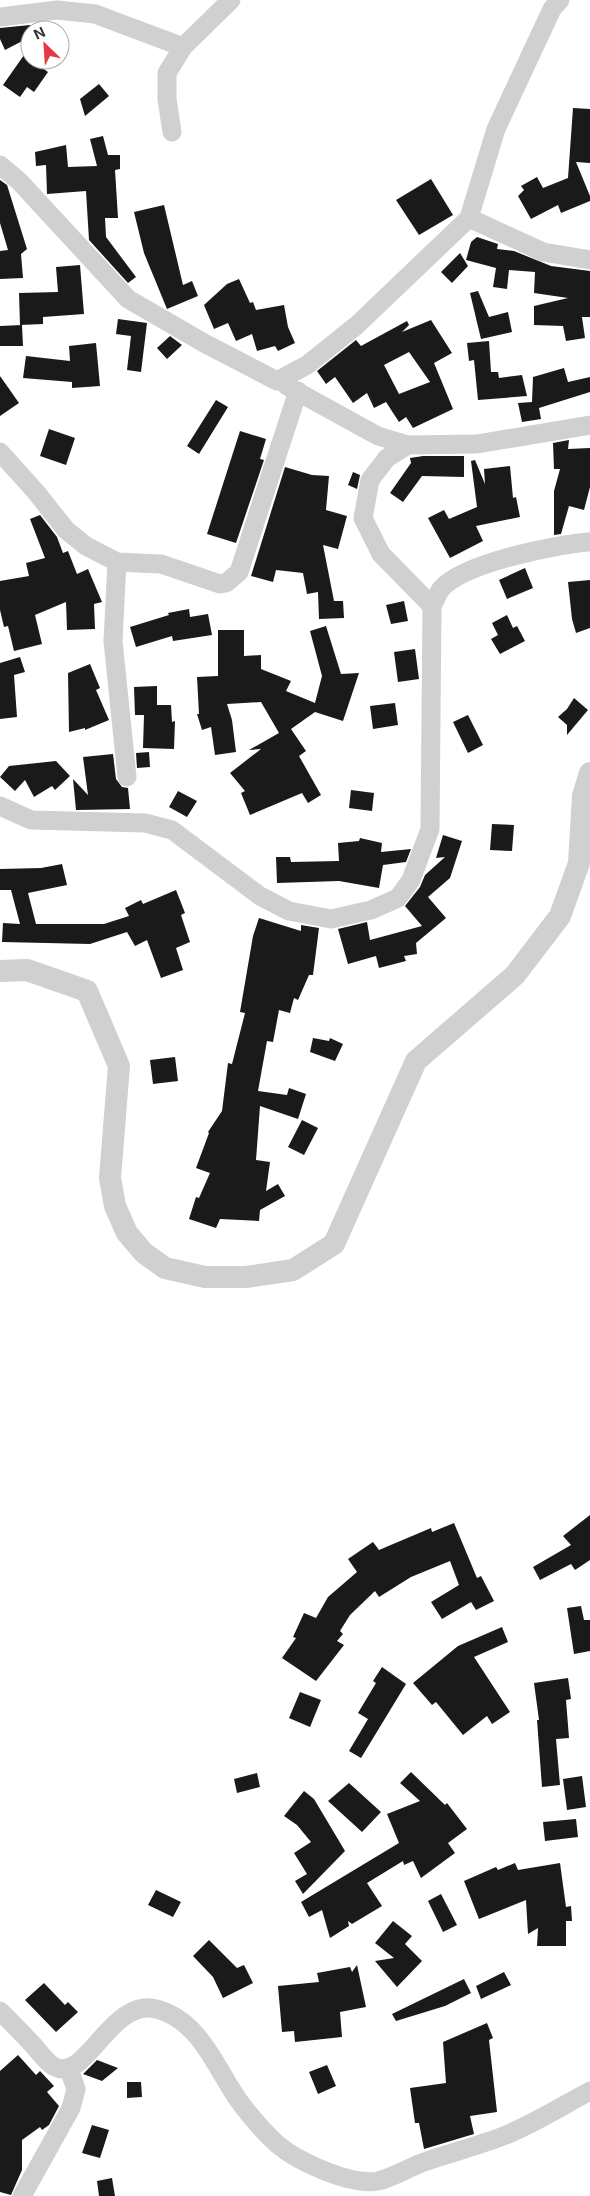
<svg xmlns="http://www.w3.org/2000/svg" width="590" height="2196" viewBox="0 0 590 2196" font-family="Inter,sans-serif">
	<rect width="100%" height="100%" fill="#fff"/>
	<!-- building -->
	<path fill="#1a1a1a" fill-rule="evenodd" d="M30,25V37L5,50L0,39V28Z
		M24,55L48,72L34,92L27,87L20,97L3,85Z
		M99,84L109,96L85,116L80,99Z
		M573,108L590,109V163L576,162L590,196V201L561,213L558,205L531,219L518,196L524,190L521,186L537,177L543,188L568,178Z
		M103,136L108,155H120V169L115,170L118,218H105L106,237L136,277L128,283L89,240L86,191L47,194L46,165L36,166L35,152L66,145L68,167L97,166L90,139Z
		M431,179L453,215L419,235L396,200Z
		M0,180L7,185L27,249L21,254L23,278L0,279V251L8,250L0,223Z
		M164,205L183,285L192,281L198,296L167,309L144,253L134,212Z
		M477,237L498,244L497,249L514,251L551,266L590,271V317H582L585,338L566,341L563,326L534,325V306L568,298L534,293L535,272L509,270L507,289L493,287L496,268L466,260L471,242Z
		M460,253L468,266L452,283L441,272Z
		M80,265L84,314L43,317V324L20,325L19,293L58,292L56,267Z
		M239,279L250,303L253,302L256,310L284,305L288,327L295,343L278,351L275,346L257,351L252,334L236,341L228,323L214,329L204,305L227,284Z
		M478,291L489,317L508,312L512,332L481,339L470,293Z
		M118,319L147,323L141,372L127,370L131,336L116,334Z
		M431,320L452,353L434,363L453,409L413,428L406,417L399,422L386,402L374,408L367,393L353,403L335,377L326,384L317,371L356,340L361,346L407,321L409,325L402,332ZM409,352L430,382L399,394L384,365Z
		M22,325L23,346H0V326Z
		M170,336L182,345L167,359L157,348Z
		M489,341L491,372H498L499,378L522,375L527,396L478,400L474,360L469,361L467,343Z
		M96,343L100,386L72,388V382L23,378L26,356L70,361L69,346Z
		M564,368L568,382L590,377V392L539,408L541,419L522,422L518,403L532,402L533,377Z
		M0,376L19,403L0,416Z
		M216,400L228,407L199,454L187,446Z
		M49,429L75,438L66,465L40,456Z
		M240,431L266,439L260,459L264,460L236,543L207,534Z
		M569,440L568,449L590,448V487L584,510L569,506L561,534L554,535V491L560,469H554L553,443Z
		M423,456H464V477L422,476L403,502L390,493L411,463L410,458Z
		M475,460L485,484L484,469L510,466L513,498L516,497L520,517L476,526L483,541L450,558L428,518L444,510L449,519L477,507L471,461Z
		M285,467L312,475L329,476L326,510L347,516L338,549L323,545L334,601H343L344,618L319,619L318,592L307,594L303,573L276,570L273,582L251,576Z
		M353,472L360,475L357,489L348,485Z
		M40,515L57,537L63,553L68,551L77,574L88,569L102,602L94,604L95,629L67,630L66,602L35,615L42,644L14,651L8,626L4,627L0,610V581L29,576L26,563L45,558L30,519Z
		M525,568L533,588L507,599L499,580Z
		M590,580V628L576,633L572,619L568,582Z
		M404,601L408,621L391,624L386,605Z
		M189,609L190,617L208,614L212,635L173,641L172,636L136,647L130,627L169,615L168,613Z
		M507,615L513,628L517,626L525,641L500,654L491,639L498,635L492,623Z
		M326,626L341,674L359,673L343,721L315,712L291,729L306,751L299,756L321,795L308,803L302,793L250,815L241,793L245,791L230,773L261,749L249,750L279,733L261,702L227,704L232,720L236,752L215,755L211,727L202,730L197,714H199L197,677L218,676V630H244V656L261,655V669L291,681L286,691L315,703L322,676L310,631Z
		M415,649L419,679L398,682L394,652Z
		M20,657L25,672L14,675L17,717L0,719V663Z
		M90,664L100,688L96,690L109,720L85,730V728L69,732L68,673Z
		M157,686V705H171L172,722L175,721L174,749L143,748L144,715H135L134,687Z
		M574,698L588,710L567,735V725L558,717L567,709Z
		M395,703L398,725L373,729L370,706Z
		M468,715L483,745L468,753L453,722Z
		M149,752L150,767L137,768L136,753Z
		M113,754L116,779L122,787L128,788L130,809L76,810L73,779L88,795L83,757Z
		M56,761L70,776L55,790L52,786L34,797L25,780L15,791L0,777L9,766Z
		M351,790L374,793L372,811L349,808Z
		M178,791L197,801L187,817L169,807Z
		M492,824L514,825L512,851L490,850Z
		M443,835L462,841L450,878L428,897L446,918L416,943L417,954L404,956L406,961L379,968L376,956L348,964L338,929L367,922L370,940L422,926L405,906L420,887L425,875L445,857L436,858Z
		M360,838L382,843L381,852L411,849L406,862L383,865L379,888L339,881L277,883L276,857H290L291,862L339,861L338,843L359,841Z
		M62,864L67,885L28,893L36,924H104L129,916L125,908L141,900L143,904L176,890L185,913L181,915L190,942L176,948L183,970L161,978L147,940L135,946L127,932L90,944L2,942L3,923L20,924L11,890H0V869L41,868Z
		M259,918L301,931V925L319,928L313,975H309L298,1000L294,998L290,1013L279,1010L273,1042L267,1041L258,1091L287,1095L289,1088L306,1094L298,1119L260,1106L256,1160L270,1162L266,1191L278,1184L285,1196L260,1210L259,1221L220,1219L216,1228L189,1219L196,1197L199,1198L210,1173L196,1168L209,1133L208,1132L222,1111L228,1063L232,1064L245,1013L240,1012L253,936Z
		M313,1038L329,1041L330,1038L343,1044L335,1061L310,1052Z
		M175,1057L178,1081L153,1084L150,1060Z
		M302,1120L318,1128L304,1155L288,1147Z
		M590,1515V1560L575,1570L571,1564L540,1580L533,1567L571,1545L563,1536Z
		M454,1523L477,1578L481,1576L494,1601L476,1610L471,1602L442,1619L431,1602L459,1585L450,1561L411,1577L379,1597L375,1591L350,1615L340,1631L343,1634L337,1641L344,1645L316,1681L282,1658L296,1638L293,1637L304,1613L316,1618L328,1597L357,1572L348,1559L373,1542L379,1550L431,1528L432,1532Z
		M581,1606L584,1620H590V1651L574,1654L567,1608Z
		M502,1627L508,1642L474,1657L510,1712L492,1724L487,1716L463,1735L436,1702L432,1705L413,1683L458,1646Z
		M382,1667L406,1684L361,1758L349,1751L368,1719L358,1713L376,1683L373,1681Z
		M568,1678L571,1699L566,1700L569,1738L556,1739L560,1785L542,1787L537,1720H539L534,1683Z
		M300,1692L321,1700L310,1727L289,1718Z
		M411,1772L445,1805L447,1803L467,1829L448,1843L455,1853L421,1878L413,1861L404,1865L403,1861L367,1883L382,1906L352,1924L348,1921L349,1926L330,1938L322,1910L309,1917L301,1902L399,1843L387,1814L420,1801L400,1783Z
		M257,1773L260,1787L237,1793L234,1779Z
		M582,1776L586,1807L567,1810L563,1779Z
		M349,1783L381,1812L362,1832L328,1801Z
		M304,1791L314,1799L345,1851L303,1894L295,1881L307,1874L294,1853L311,1842L297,1825L284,1816Z
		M576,1819L578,1837L545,1841L543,1822Z
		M515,1863L518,1870L560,1863L566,1907L571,1906L572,1921H566V1946H537L538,1928L528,1934L526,1900L479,1919L464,1881L496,1867L498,1870Z
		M156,1890L181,1902L173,1917L148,1905Z
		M441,1894L457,1925L443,1932L428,1901Z
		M393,1921L412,1936L405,1944L422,1961L397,1987L375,1961L394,1958L375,1943Z
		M209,1940L237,1968L244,1965L253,1983L223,1998L213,1977L193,1956Z
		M357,1965L366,2007L340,2012L342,2037L295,2042L294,2031L282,2032L278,1986L319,1982L317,1973L350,1967L352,1972Z
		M504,1972L511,1985L481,1999L476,1986Z
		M464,1979L471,1993L445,2006L396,2021L392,2014Z
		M44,1983L65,2005L68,2002L78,2012L56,2032L25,2000Z
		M487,2023L493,2038L489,2040L497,2112L470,2116L474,2134L424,2149L419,2123H415L410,2088L446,2083L443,2042Z
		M18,2055L36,2075L40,2071L54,2086L47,2092L59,2106L49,2125L42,2130L40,2127L22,2140V2170L11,2195L0,2192V2071Z
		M97,2060L118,2068L102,2081L83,2074Z
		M327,2065L336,2086L318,2094L309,2072Z
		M127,2082H141L142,2097L127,2098Z
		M92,2125L109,2130L100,2158L82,2153Z
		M112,2178L115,2196H99L97,2181Z"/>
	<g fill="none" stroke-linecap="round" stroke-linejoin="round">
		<!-- minor -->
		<path stroke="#d0d0d0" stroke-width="19" d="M0,17L57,10L95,14L183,47L231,0
			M172,132L167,99V73L183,47
			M0,165L19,181L128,299L204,343L277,381L307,365L357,325L469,218L496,129L552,9L560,0
			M469,218L543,252L590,260
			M287,386L378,436L408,445L477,444L590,425
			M408,445L387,458L370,480L363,518L381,554L432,606
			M0,452L36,492L66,530L86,546L117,562L161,564L220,584L226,583L239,572L298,391
			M117,562L113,641L127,777
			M0,806L31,820L145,823L172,830L260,896L289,911L331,919L371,910L398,898L411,880L430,829L432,606C435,601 438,593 441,589C463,563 557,544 590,542
			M0,2011C11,2022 23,2034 34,2046C40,2053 47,2063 55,2067C87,2083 112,1993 160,2010C203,2024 217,2072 242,2105C252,2118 265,2133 277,2144C298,2162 351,2186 378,2181C395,2177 411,2166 427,2161C453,2152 481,2145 506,2135C535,2123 562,2106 590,2091
			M22,2196L71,2108L76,2089L69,2069"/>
		<!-- tertiary -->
		<path stroke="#d0d0d0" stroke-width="22" d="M0,971L27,970L87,991L119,1066L110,1178L115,1206L127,1233L144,1253L165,1268L205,1277H246L293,1270L334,1244L416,1061L515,975L560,916L579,863L583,796L590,773"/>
	</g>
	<!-- north arrow -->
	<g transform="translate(45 45) rotate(335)"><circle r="24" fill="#ffffff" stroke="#adadad"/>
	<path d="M0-4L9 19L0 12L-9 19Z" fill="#e63946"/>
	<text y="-8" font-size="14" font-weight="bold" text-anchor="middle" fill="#333333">N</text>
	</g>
</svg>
